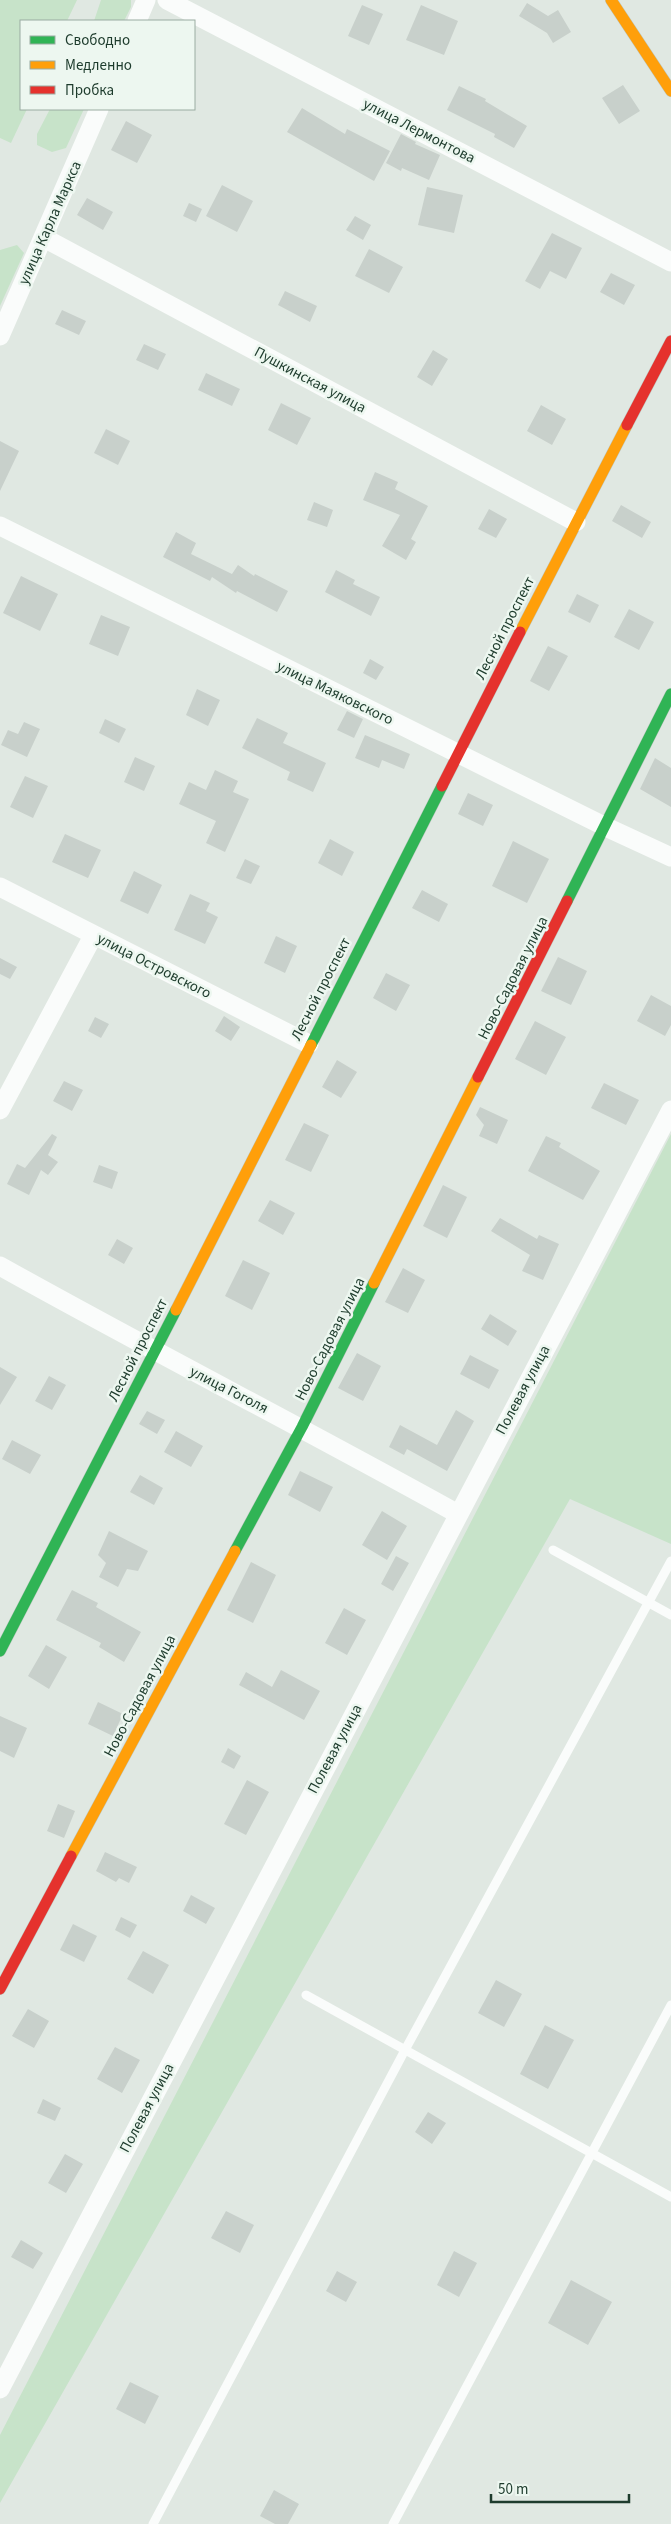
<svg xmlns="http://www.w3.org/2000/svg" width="671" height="2524" viewBox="0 0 671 2524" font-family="'Source Sans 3',sans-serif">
	<rect width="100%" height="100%" fill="#e0e8e2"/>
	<!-- green -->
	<path fill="#c7e3c9" d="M0,0H77L67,21H21V109H27L11,143L0,138Z
		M101,0H131V7L124,21H94Z
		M50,109H84L66,148L52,152L37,145V134Z
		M17,245L24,253L0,306V250Z
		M671,1134V1544L570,1499L0,2503V2435Z"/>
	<!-- building -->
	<path fill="#c8d0cb" d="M527,3L548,16L558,10L571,32L553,43L547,33L519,16Z
		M362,5L383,14L369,45L348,36Z
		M421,5L458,21L444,55L406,40Z
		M623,85L640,111L619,124L602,98Z
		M459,86L486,99L485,101L527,126L514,148L494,137L495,134L447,110Z
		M302,108L345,134L347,129L390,151L374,181L287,132Z
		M126,121L152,135L137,163L111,150Z
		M401,134L416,142L415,144L440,155L429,180L402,168L401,171L386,163Z
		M222,185L253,201L237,232L206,216Z
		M427,187L463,195L454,233L418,225Z
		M87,198L113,212L103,230L77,215Z
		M189,203L202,209L196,222L183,216Z
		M355,216L371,225L363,240L346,230Z
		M552,233L582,248L566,279L550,271L540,289L525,281Z
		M369,249L403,267L389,293L355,276Z
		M611,273L635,285L624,305L600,292Z
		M285,291L317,306L310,322L278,305Z
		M62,310L86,321L79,335L55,324Z
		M144,344L166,354L158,370L136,360Z
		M433,350L448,359L432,386L417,377Z
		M206,373L240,389L232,406L198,390Z
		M281,403L311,418L297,445L268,430Z
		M541,405L566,419L552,445L527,431Z
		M106,429L130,441L118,465L94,453Z
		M0,441L19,451L0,491Z
		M375,472L398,482L395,489L428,506L411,539L416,542L406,560L382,546L400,515L363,500Z
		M314,502L333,510L327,527L307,520Z
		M621,505L651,522L642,538L612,521Z
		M489,509L507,519L496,538L478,529Z
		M176,532L196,543L191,554L232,574L238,565L254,576L255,574L288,591L277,612L237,591L236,593L212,577L210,581L163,557Z
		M336,570L355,580L353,584L380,597L371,616L325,592Z
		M21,576L58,594L40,631L3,613Z
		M577,594L599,605L590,623L568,612Z
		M629,609L654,622L639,650L614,637Z
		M101,615L130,627L118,656L89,644Z
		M548,646L568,656L549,691L530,681Z
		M370,659L384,667L376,680L363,673Z
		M197,689L220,700L208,726L186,715Z
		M347,711L363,719L354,738L337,730Z
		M257,718L288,733L283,743L326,763L313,792L287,780L290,772L242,748Z
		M105,719L126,729L119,743L99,733Z
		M24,722L40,729L27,757L1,745L8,730L18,734Z
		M365,735L410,754L404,769L382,760L379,768L355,758Z
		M135,757L155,766L144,791L124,782Z
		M655,758L671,768V807L640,789Z
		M215,770L238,781L233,792L249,799L225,852L206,843L216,821L179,804L189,782L206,790Z
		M25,776L48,786L33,818L10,807Z
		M468,793L493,805L483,826L458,814Z
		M65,834L101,850L88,878L52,862Z
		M330,839L354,852L342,876L318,863Z
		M513,841L549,859L527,903L492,886Z
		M245,859L260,866L251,884L236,878Z
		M134,871L162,885L148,914L120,901Z
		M422,890L448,904L439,922L412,908Z
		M190,894L210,903L206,911L218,917L205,944L174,930Z
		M276,936L297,946L285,973L264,963Z
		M558,957L587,971L571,1005L541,991Z
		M0,958L17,967L10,979L0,974Z
		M386,973L410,985L396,1011L373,998Z
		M651,995L671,1006V1025L665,1036L637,1021Z
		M224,1016L240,1027L231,1041L215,1031Z
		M95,1017L109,1024L101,1038L88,1031Z
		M535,1021L566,1037L546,1075L515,1059Z
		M337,1060L357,1072L341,1098L322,1087Z
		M64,1081L83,1090L72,1111L53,1101Z
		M604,1083L639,1100L626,1125L591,1108Z
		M480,1107L508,1120L497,1144L479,1136L484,1125L476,1115Z
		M304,1123L329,1135L311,1172L285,1160Z
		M52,1134L57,1137L48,1155L58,1162L48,1175L41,1170L29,1195L7,1184L17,1164L25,1168Z
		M546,1136L561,1143L559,1147L600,1171L583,1200L528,1171Z
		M99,1165L118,1172L112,1189L93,1182Z
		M443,1185L467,1197L447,1238L423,1226Z
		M270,1200L295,1213L283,1235L258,1221Z
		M500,1218L537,1239L539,1235L559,1244L543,1280L522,1271L530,1255L491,1231Z
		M117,1239L133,1248L124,1264L108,1255Z
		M243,1260L270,1273L252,1310L225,1296Z
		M403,1268L425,1280L408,1313L385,1302Z
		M490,1314L517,1331L508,1346L481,1329Z
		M357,1353L381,1366L363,1401L338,1388Z
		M470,1355L499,1370L489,1389L460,1374Z
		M0,1367L17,1377L0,1405Z
		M49,1376L66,1385L52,1410L35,1401Z
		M456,1410L474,1421L447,1471L407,1449L404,1455L389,1447L400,1425L437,1445Z
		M147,1411L165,1420L157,1434L139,1424Z
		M176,1431L203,1446L191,1467L164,1452Z
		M12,1440L41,1455L30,1474L2,1459Z
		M300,1471L333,1487L320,1512L288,1495Z
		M140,1475L163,1488L154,1505L130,1492Z
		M382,1511L407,1526L387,1560L362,1545Z
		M109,1531L148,1551L138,1571L127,1569L118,1587L99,1577L106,1563L98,1555Z
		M396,1556L409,1563L393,1591L381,1584Z
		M251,1562L276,1575L253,1623L227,1610Z
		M72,1590L98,1603L96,1607L141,1632L124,1662L99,1647L101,1643L56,1620Z
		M344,1608L366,1620L347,1655L325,1643Z
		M46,1645L67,1657L49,1689L28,1676Z
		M281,1670L320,1691L304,1720L239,1685L246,1672L272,1687Z
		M98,1702L123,1714L113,1736L88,1724Z
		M0,1716L27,1728L14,1758L0,1751Z
		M228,1748L241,1756L234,1769L221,1762Z
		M247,1780L269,1792L246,1835L224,1824Z
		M58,1804L75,1811L64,1838L47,1831Z
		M105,1852L137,1867L129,1883L119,1878L116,1882L96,1871Z
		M191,1895L215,1908L206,1924L183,1911Z
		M121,1917L137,1925L130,1938L115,1930Z
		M73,1924L97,1936L84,1962L60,1950Z
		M143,1951L169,1965L153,1994L127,1979Z
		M496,1980L522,1994L504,2027L478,2013Z
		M28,2009L49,2021L34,2048L12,2036Z
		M545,2025L574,2040L548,2089L520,2074Z
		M115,2047L140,2060L122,2093L97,2079Z
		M43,2099L61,2108L55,2121L37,2113Z
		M428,2112L446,2123L432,2144L415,2132Z
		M65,2154L83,2164L66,2193L48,2183Z
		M226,2211L254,2225L240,2253L211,2238Z
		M21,2240L43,2253L33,2269L11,2257Z
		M454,2251L477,2263L459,2297L437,2285Z
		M337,2271L357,2282L346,2302L326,2291Z
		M571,2280L612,2302L588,2345L548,2323Z
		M130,2382L159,2396L145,2424L116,2409Z
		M274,2490L299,2504L288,2524H275L260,2516Z"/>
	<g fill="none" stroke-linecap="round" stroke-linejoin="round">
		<!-- fast casing -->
		<g stroke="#bcc7c0" stroke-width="12">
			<path id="fast" d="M567,901L671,694
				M311,1045L442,786
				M235,1551L302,1427L374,1283
				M0,1651L176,1310"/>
		</g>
		<!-- slow casing -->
		<g stroke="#bcc7c0" stroke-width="12">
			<path id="slow" d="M611,0L671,91
				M520,632L627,425
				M374,1283L478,1077
				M176,1310L311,1045
				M71,1856L235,1551"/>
		</g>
		<!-- jam casing -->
		<g stroke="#bcc7c0" stroke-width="12">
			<path id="jam" d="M627,425L671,341
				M442,786L520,632
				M478,1077L567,901
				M0,1989L71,1856"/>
		</g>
		<!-- lane -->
		<path stroke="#fafcfb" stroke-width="9" d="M553,1550L671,1615
			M306,1995L671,2197
			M153,2524L405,2050L671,1561
			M393,2524L671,2005"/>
		<!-- street -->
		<path stroke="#fafcfb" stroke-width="19" d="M167,0L671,262
			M137,21L146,0
			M44,238L576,522
			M0,336L99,109
			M0,526L606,827L671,857
			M0,887L309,1044
			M0,1110L93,936
			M0,1266C152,1351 307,1430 458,1514
			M0,2389L671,1110"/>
		<!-- fast -->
		<use href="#fast" stroke="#30b455" stroke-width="11"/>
		<!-- slow -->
		<use href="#slow" stroke="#ff9f0a" stroke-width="11"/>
		<!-- jam -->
		<use href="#jam" stroke="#e5322d" stroke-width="11"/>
	</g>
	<g text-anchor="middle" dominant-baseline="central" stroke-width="5" stroke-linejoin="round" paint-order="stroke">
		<!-- street labels -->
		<g font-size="15" fill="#1d3b2c" stroke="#edf7f0">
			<text transform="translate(419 131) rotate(27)">улица Лермонтова</text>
			<text transform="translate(50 223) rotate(-66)">улица Карла Маркса</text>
			<text transform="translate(310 380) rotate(28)">Пушкинская улица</text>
			<text transform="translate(505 628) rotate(-63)">Лесной проспект</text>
			<text transform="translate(335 693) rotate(26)">улица Маяковского</text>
			<text transform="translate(154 966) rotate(27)">улица Островского</text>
			<text transform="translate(513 978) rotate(-63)">Ново-Садовая улица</text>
			<text transform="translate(321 989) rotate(-63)">Лесной проспект</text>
			<text transform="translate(330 1339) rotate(-63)">Ново-Садовая улица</text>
			<text transform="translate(138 1350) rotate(-63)">Лесной проспект</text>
			<text transform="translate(229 1390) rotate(27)">улица Гоголя</text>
			<text transform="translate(523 1390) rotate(-62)">Полевая улица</text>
			<text transform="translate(140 1696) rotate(-62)">Ново-Садовая улица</text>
			<text transform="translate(335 1749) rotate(-62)">Полевая улица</text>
			<text transform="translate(147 2108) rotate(-62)">Полевая улица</text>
		</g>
	</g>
	<!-- legend -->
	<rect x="20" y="20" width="175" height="90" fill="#edf7f0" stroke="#9aaca2"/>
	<rect x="30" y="36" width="25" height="8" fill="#30b455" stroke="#9aaca2"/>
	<text x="65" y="45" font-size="15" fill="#1d3b2c">Свободно</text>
	<rect x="30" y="61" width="25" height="8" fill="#ff9f0a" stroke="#9aaca2"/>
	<text x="65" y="70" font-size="15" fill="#1d3b2c">Медленно</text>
	<rect x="30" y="86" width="25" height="8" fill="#e5322d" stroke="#9aaca2"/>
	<text x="65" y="95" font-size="15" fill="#1d3b2c">Пробка</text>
	<!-- scale -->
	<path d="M491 2494v8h138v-8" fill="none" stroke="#1d3b2c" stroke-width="2.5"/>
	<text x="498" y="2494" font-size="15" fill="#1d3b2c" stroke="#edf7f0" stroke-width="4" paint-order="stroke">50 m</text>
</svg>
